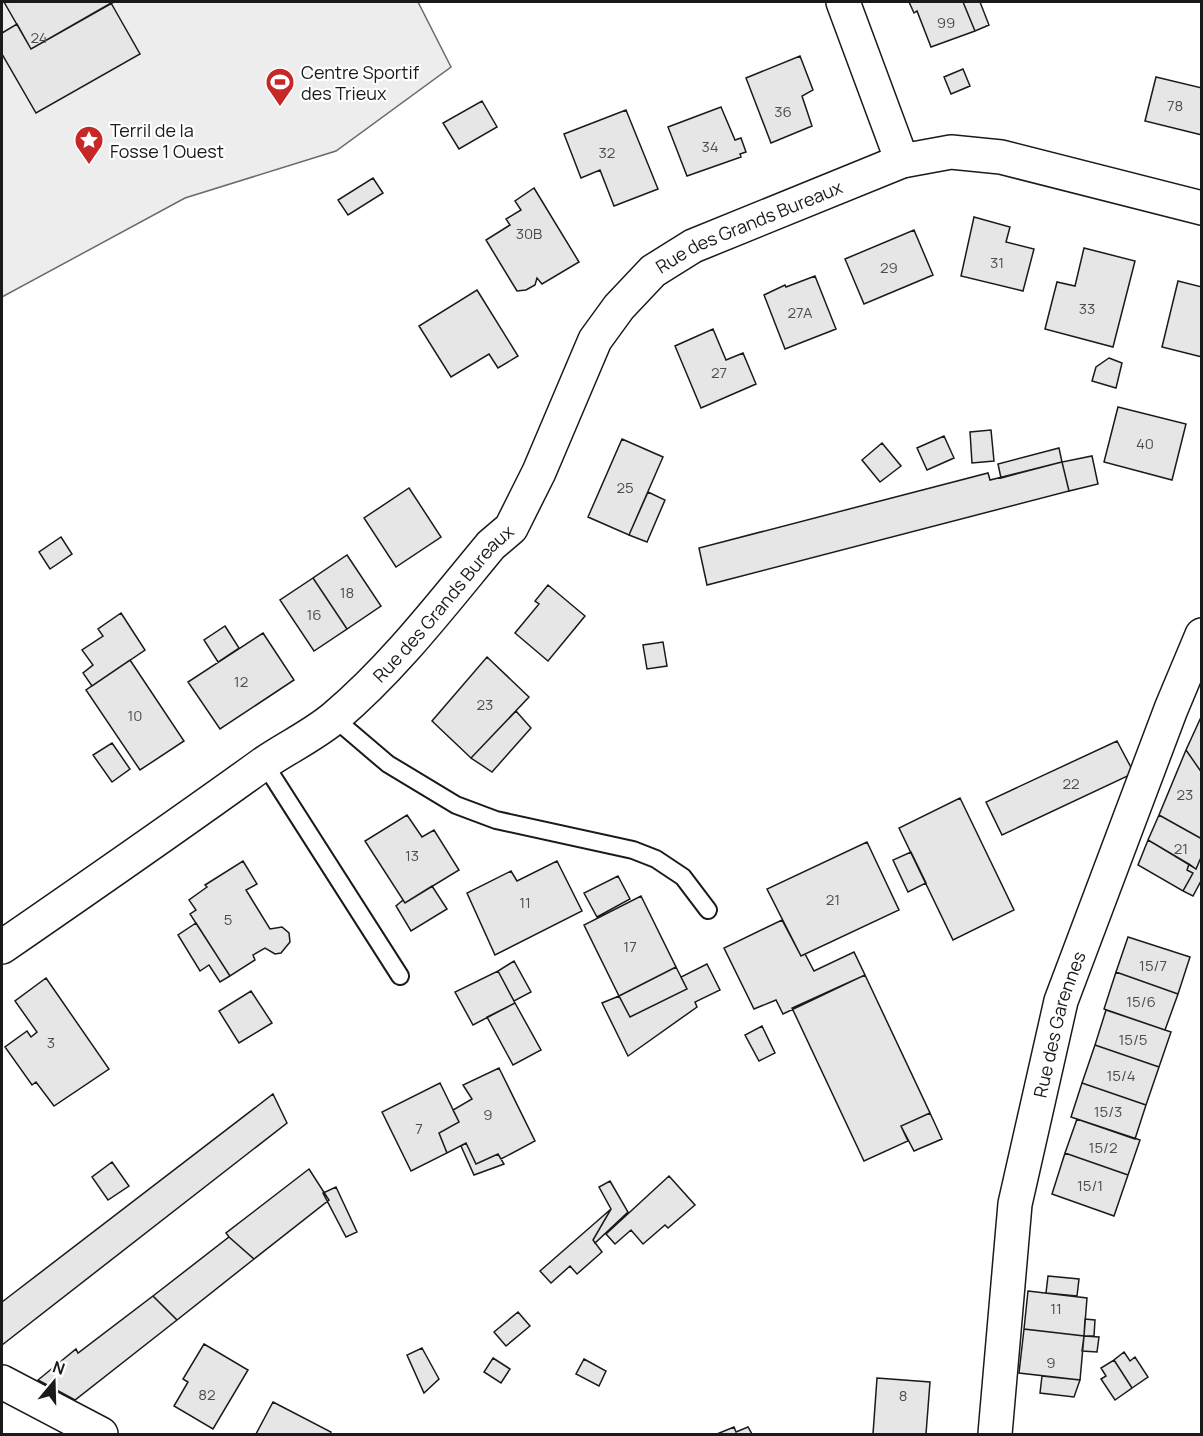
<svg xmlns="http://www.w3.org/2000/svg" width="1203" height="1436" viewBox="0 0 1203 1436" font-family="Manrope,sans-serif">
	<rect width="100%" height="100%" fill="#fff"/>
	<!-- built -->
	<path fill="#ededed" stroke="#6a6a6a" stroke-width="1.5" d="M2,2H418L451,67L336,151L185,198L2,297Z"/>
	<!-- building -->
	<path fill="#e6e6e6" stroke="#1a1a1a" stroke-width="1.5" d="M4,2H114L31,49Z
		M909,2H963L975,31L931,47L917,11L914,13Z
		M963,2H980L989,25L975,31Z
		M111,3L140,54L36,113L2,54V33L17,24L31,49Z
		M800,56L813,90L802,96L812,126L771,143L746,78Z
		M963,69L970,86L951,94L944,77Z
		M1156,77L1202,88V135L1145,121Z
		M482,101L497,127L459,149L443,123Z
		M721,107L735,140L741,138L746,152L740,154L741,157L687,176L668,127Z
		M626,110L658,189L614,206L600,170L581,178L564,134Z
		M373,178L383,193L348,215L338,200Z
		M534,188L579,262L542,284L537,278L535,285L526,290L517,291L486,240L510,225L506,219L521,210L515,201Z
		M974,217L1010,227L1006,242L1034,249L1023,291L961,276Z
		M914,230L933,275L864,304L845,259Z
		M1084,248L1135,261L1113,347L1045,329L1057,282L1075,286Z
		M815,276L836,329L785,349L764,295L785,285L786,287Z
		M1178,281L1202,287V357L1162,347Z
		M477,290L518,356L498,368L489,354L451,377L419,326Z
		M713,329L726,360L743,353L756,384L701,408L675,346Z
		M1109,358L1122,363L1116,388L1092,381L1096,367Z
		M1118,407L1186,424L1172,480L1104,462Z
		M991,430L994,461L972,463L970,432Z
		M944,436L954,458L927,470L917,448Z
		M622,439L663,457L629,535L588,517Z
		M882,443L901,466L880,482L862,460Z
		M1059,448L1062,462L1001,478L998,464Z
		M1092,456L1098,484L1069,491L1062,462Z
		M1062,462L1069,491L707,585L699,548L988,473L990,480Z
		M409,488L441,537L396,567L364,518Z
		M648,492L665,500L647,542L629,535Z
		M61,537L72,554L50,569L39,552Z
		M347,555L381,606L347,629L313,578Z
		M313,578L347,629L314,651L280,600Z
		M548,585L585,616L548,661L515,633L539,604L535,601Z
		M121,613L145,650L92,686L83,673L93,665L82,650L103,636L98,629Z
		M225,626L239,648L218,662L204,640Z
		M263,633L294,680L220,729L188,682Z
		M663,642L667,666L647,669L643,645Z
		M487,657L529,697L471,758L432,721Z
		M130,660L184,741L140,770L86,690Z
		M516,711L531,728L492,772L471,758Z
		M1202,715V773L1186,750Z
		M1117,741L1134,773L1002,835L986,802Z
		M112,743L130,769L112,782L93,755Z
		M1186,750L1202,773V839L1159,815Z
		M960,798L1014,910L953,940L899,828Z
		M407,815L422,837L434,830L459,870L405,903L365,841Z
		M1159,815L1202,839V855L1196,869L1148,840Z
		M1148,840L1189,864L1187,870L1193,873L1183,891L1138,865Z
		M867,842L899,910L801,956L767,889Z
		M911,852L926,883L908,892L893,860Z
		M1202,855V879L1193,896L1183,891L1193,873L1187,870L1189,864L1196,869Z
		M243,861L257,884L246,890L270,929L282,927L289,933L290,942L281,953L275,954L265,948L253,955L255,960L230,976L190,914L196,910L189,900L207,887L205,885Z
		M557,861L582,911L495,955L467,893L511,871L517,881Z
		M618,876L630,899L597,917L584,893Z
		M432,886L447,909L411,931L396,906L403,900L405,903Z
		M641,896L676,967L619,996L584,925Z
		M782,920L801,956L805,954L814,971L854,952L865,975L783,1014L776,1000L754,1009L724,948Z
		M196,923L230,976L220,982L209,965L200,971L178,935Z
		M1128,937L1190,957L1178,994L1116,972Z
		M514,961L531,992L514,1001L498,971Z
		M707,964L720,990L695,1002L697,1007L628,1056L602,1003L619,996L630,1017L687,989L681,977Z
		M676,967L687,989L630,1017L619,996Z
		M498,971L515,1003L473,1025L455,992Z
		M1116,972L1178,994L1165,1030L1104,1009Z
		M865,975L930,1113L901,1126L908,1141L864,1161L792,1008Z
		M46,978L109,1069L54,1106L36,1082L32,1085L5,1047L27,1031L31,1037L37,1032L15,1001Z
		M251,991L272,1023L239,1043L219,1011Z
		M515,1003L541,1050L513,1065L487,1017Z
		M1106,1010L1171,1032L1159,1067L1095,1045Z
		M762,1026L775,1053L759,1061L745,1035Z
		M1095,1045L1159,1067L1146,1105L1082,1083Z
		M499,1068L535,1141L501,1159L498,1154L476,1164L466,1143L447,1153L439,1133L459,1122L453,1110L472,1099L463,1085Z
		M440,1083L459,1122L439,1133L447,1153L411,1171L382,1112Z
		M1082,1083L1146,1105L1135,1139L1071,1117Z
		M273,1094L287,1123L2,1345V1302Z
		M930,1113L942,1139L914,1151L901,1126Z
		M1077,1119L1140,1140L1128,1175L1065,1153Z
		M466,1143L476,1164L498,1154L504,1164L474,1175L461,1146Z
		M1065,1153L1128,1175L1114,1216L1052,1194Z
		M112,1162L129,1186L108,1200L92,1177Z
		M309,1169L329,1200L254,1259L229,1237L226,1233Z
		M669,1176L695,1205L668,1228L665,1225L643,1244L631,1230L615,1244L606,1234Z
		M610,1181L628,1212L595,1243L593,1240L611,1209L599,1187Z
		M336,1187L357,1232L346,1237L323,1193Z
		M611,1209L593,1240L602,1252L577,1274L570,1266L551,1283L540,1271Z
		M229,1237L254,1259L177,1320L153,1296Z
		M1048,1276L1079,1279L1077,1296L1046,1293Z
		M1028,1291L1087,1298L1084,1336L1024,1329Z
		M153,1296L177,1320L75,1400L38,1380L76,1349L78,1353Z
		M518,1312L530,1326L506,1346L494,1332Z
		M1085,1319L1095,1320L1094,1336H1084Z
		M1024,1329L1084,1336L1080,1380L1019,1373Z
		M1084,1336L1099,1337L1097,1352L1082,1351Z
		M204,1344L248,1370L213,1429L174,1406L188,1382L183,1379Z
		M422,1348L439,1379L424,1393L407,1355Z
		M1124,1352L1130,1361L1135,1357L1148,1377L1132,1388L1114,1360Z
		M493,1358L510,1369L501,1383L484,1372Z
		M584,1359L606,1371L599,1386L576,1374Z
		M1114,1360L1132,1388L1115,1400L1101,1379L1106,1376L1101,1368Z
		M1042,1376L1080,1380L1074,1397L1040,1393Z
		M877,1378L930,1382L926,1434H873Z
		M273,1402L331,1432L330,1434H256Z
		M734,1427L736,1432L748,1427L752,1434H717Z"/>
	<g fill="none" stroke-linecap="round" stroke-linejoin="round">
		<!-- service casing -->
		<g stroke="#1a1a1a" stroke-width="20">
			<path id="service" d="M334,718L388,764L456,805L496,820L633,850L656,859L683,877L708,910
				M264,763L400,976"/>
		</g>
		<!-- minor casing -->
		<g stroke="#1a1a1a" stroke-width="36">
			<g id="minor">
				<path d="M843,2L902,161"/>
				<path id="s1" d="M2,947C89,887 177,826 263,764C286,748 314,735 335,717C394,667 442,604 491,545L511,528L539,472L595,340L619,307L653,271L693,246L902,161L951,152L1001,157L1202,208"/>
				<path id="s2" d="M995,1434L1015,1204L1061,1001L1171,709L1202,635"/>
			</g>
		</g>
		<!-- tertiary casing -->
		<g stroke="#1a1a1a" stroke-width="36">
			<path id="tertiary" d="M2,1382L101,1434"/>
		</g>
		<!-- service -->
		<use href="#service" stroke="#fff" stroke-width="16"/>
		<!-- minor -->
		<use href="#minor" stroke="#fff" stroke-width="33"/>
		<!-- tertiary -->
		<use href="#tertiary" stroke="#fff" stroke-width="33"/>
	</g>
	<!-- icons -->
	<defs>
		<g id="stadium-pin" transform="scale(1.5)"><path d="M0 17L-7.5 6A9.5 9.5 0 1 1 7.5 6Z" fill="#c62828" stroke="#fff"/><path d="M0-5a6.5 5 0 1 0 0 10a6.5 5 0 1 0 0-10ZM-3.5-1.8h7v3.6h-7Z" fill="#fff"/></g>
		<g id="sight-pin" transform="scale(1.5)"><path d="M0 17L-7.5 6A9.5 9.5 0 1 1 7.5 6Z" fill="#c62828" stroke="#fff"/><path d="M0-6L1.8-2.2L6-1.7L2.9 1.2L3.7 5.4L0 3.3L-3.7 5.4L-2.9 1.2L-6-1.7L-1.8-2.2Z" fill="#fff"/></g>
	</defs>
	<g fill-rule="evenodd">
		<use href="#stadium-pin" x="280" y="82"/>
		<use href="#sight-pin" x="89" y="140"/>
	</g>
	<g text-anchor="middle" dominant-baseline="central" stroke-width="4.5" stroke-linejoin="round" paint-order="stroke">
		<!-- number labels -->
		<g font-size="15" fill="#4d4d4d">
			<text x="946" y="22">99</text>
			<text x="39" y="37">24</text>
			<text x="1175" y="105">78</text>
			<text x="783" y="111">36</text>
			<text x="710" y="146">34</text>
			<text x="607" y="152">32</text>
			<text x="529" y="233">30B</text>
			<text x="997" y="262">31</text>
			<text x="889" y="267">29</text>
			<text x="1087" y="308">33</text>
			<text x="800" y="312">27A</text>
			<text x="719" y="372">27</text>
			<text x="1145" y="443">40</text>
			<text x="625" y="487">25</text>
			<text x="347" y="592">18</text>
			<text x="314" y="614">16</text>
			<text x="241" y="681">12</text>
			<text x="485" y="704">23</text>
			<text x="135" y="715">10</text>
			<text x="1071" y="783">22</text>
			<text x="1185" y="794">23</text>
			<text x="1181" y="848">21</text>
			<text x="412" y="855">13</text>
			<text x="833" y="899">21</text>
			<text x="525" y="902">11</text>
			<text x="228" y="919">5</text>
			<text x="630" y="946">17</text>
			<text x="1153" y="965">15/7</text>
			<text x="1141" y="1001">15/6</text>
			<text x="1133" y="1039">15/5</text>
			<text x="51" y="1042">3</text>
			<text x="1121" y="1075">15/4</text>
			<text x="1108" y="1111">15/3</text>
			<text x="488" y="1114">9</text>
			<text x="419" y="1128">7</text>
			<text x="1103" y="1147">15/2</text>
			<text x="1090" y="1185">15/1</text>
			<text x="1056" y="1308">11</text>
			<text x="1051" y="1362">9</text>
			<text x="207" y="1394">82</text>
			<text x="903" y="1395">8</text>
		</g>
		<!-- poi labels -->
		<g font-size="18" fill="#1a1a1a" stroke="#fff" text-anchor="start">
			<text x="301" y="72">Centre Sportif<tspan x="301" dy="21">des Trieux</tspan></text>
			<text x="110" y="130">Terril de la<tspan x="110" dy="21">Fosse 1 Ouest</tspan></text>
		</g>
		<!-- street labels -->
		<g font-size="18" fill="#1a1a1a" stroke="#fff">
			<text stroke="none"><textPath href="#s1" startOffset="1066">Rue des Grands Bureaux</textPath></text>
			<text stroke="none"><textPath href="#s1" startOffset="562">Rue des Grands Bureaux</textPath></text>
			<text stroke="none"><textPath href="#s2" startOffset="416">Rue des Garennes</textPath></text>
		</g>
	</g>
	<!-- border -->
	<rect width="1203" height="1436" fill="none" stroke="#1a1a1a" stroke-width="6"/>
	<!-- north arrow -->
	<g transform="translate(54 1382) rotate(19)" stroke="#ffffff" stroke-width="4.5" paint-order="stroke">
	<path d="M0-4.5L10 22L0 15L-10 22Z" fill="#1a1a1a"/>
	<text y="-9" font-size="16" font-weight="bold" text-anchor="middle" fill="#1a1a1a">N</text>
	</g>
</svg>
